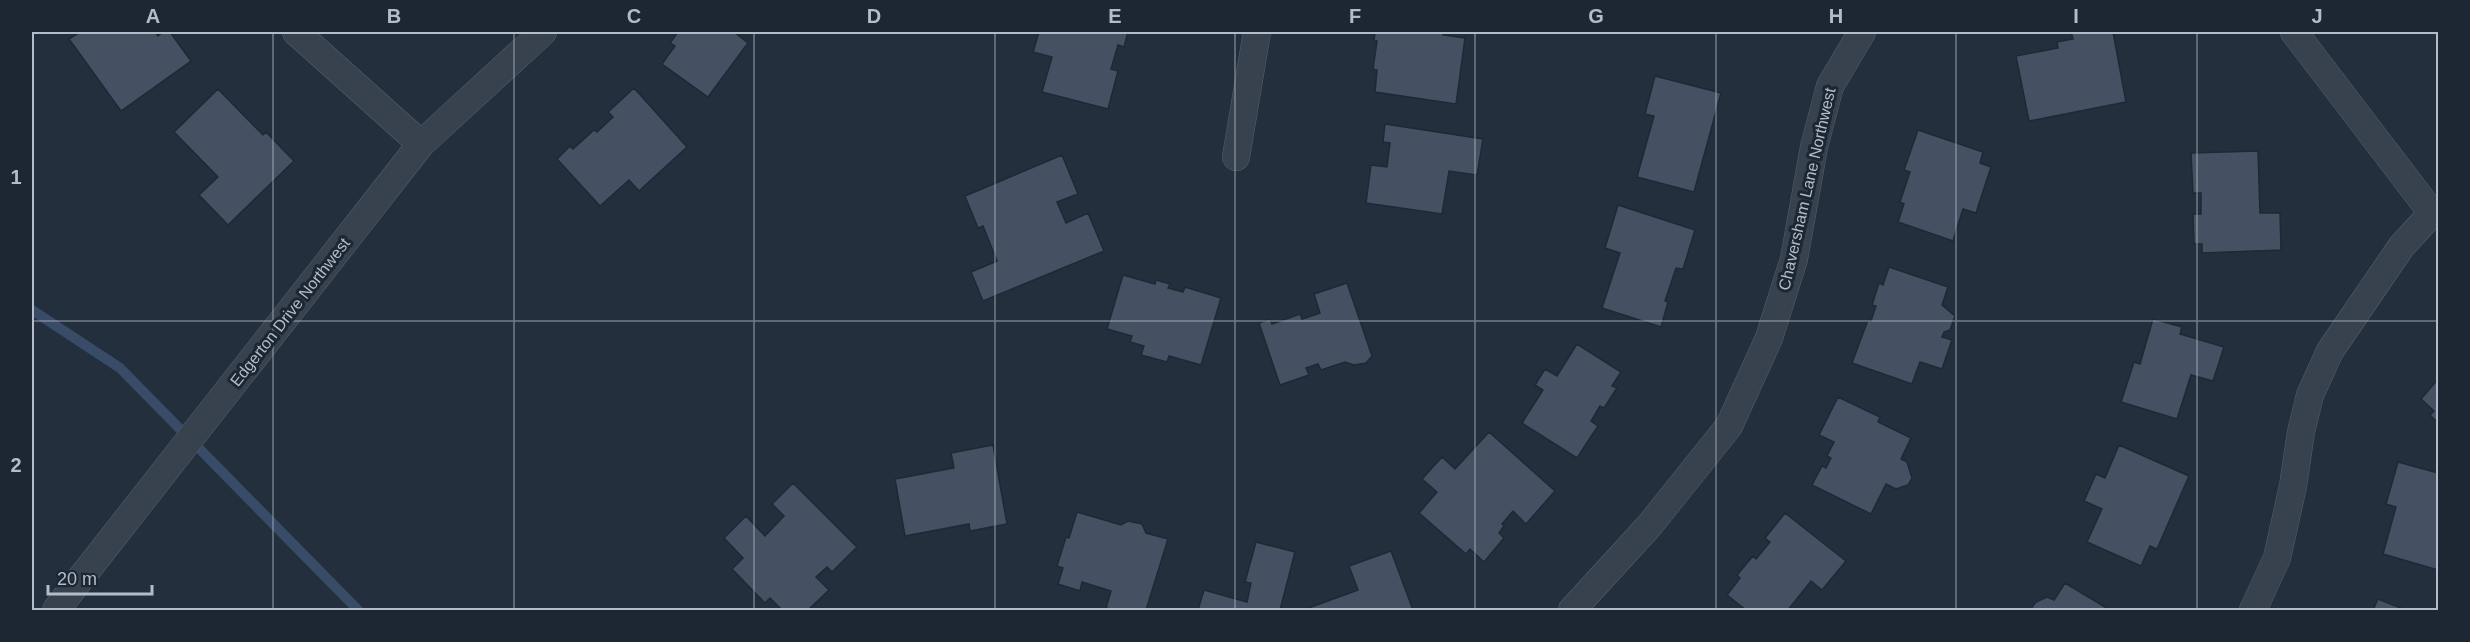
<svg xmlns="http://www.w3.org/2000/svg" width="2470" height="642" viewBox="0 0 2470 642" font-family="Arial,sans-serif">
	<rect width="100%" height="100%" fill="#242f3e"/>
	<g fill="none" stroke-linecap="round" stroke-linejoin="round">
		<!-- stream -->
		<path stroke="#394c67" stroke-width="10" d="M32,310L120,368L358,610"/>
	</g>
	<!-- building -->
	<path fill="#455162" stroke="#1f2835" stroke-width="1.5" d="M80,32H155L158,36L163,32H170L191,61L121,111L69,39Z
		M678,32H734L748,43L708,97L662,64L675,46L670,43Z
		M1039,32H1128L1124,47L1118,45L1111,69L1118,71L1108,109L1042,92L1052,57L1033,52Z
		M1375,32H1444L1443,35L1465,38L1456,104L1375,92L1377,70L1373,69L1377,41H1374Z
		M2071,32H2113L2126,102L2029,121L2016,56L2058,48L2057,42L2073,39Z
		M1655,76L1721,93L1694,192L1637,177L1654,116L1645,114Z
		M634,88L687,147L639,191L629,180L600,206L557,159L570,146L573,149L594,130L597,132L613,117L608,112Z
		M218,89L263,135L266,132L294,161L228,225L199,195L218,177L174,132Z
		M1385,124L1483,139L1477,175L1449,171L1442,214L1366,203L1371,165L1387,167L1390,143L1383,142Z
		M1918,130L1983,152L1980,163L1991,167L1976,213L1963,209L1953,241L1898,222L1904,204L1900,202L1910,172L1904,170Z
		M2258,151L2260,213H2280L2281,250L2202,253V244H2194L2193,214H2201V193H2193L2191,153Z
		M1062,155L1078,194L1057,202L1066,223L1088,213L1104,251L983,301L971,272L997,261L983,226L978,228L965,196Z
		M1618,205L1695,230L1683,269L1676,268L1665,301L1668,302L1661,327L1602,308L1620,253L1605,248Z
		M1889,267L1948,287L1942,305L1955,316L1950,330L1944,332L1942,337L1952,340L1942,369L1920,362L1912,384L1852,363L1868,320L1871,321L1876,306L1872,305L1879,283L1883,285Z
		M1123,275L1155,284L1156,280L1170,284L1168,288L1183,292L1185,287L1221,298L1201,365L1169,356L1167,362L1141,355L1144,346L1130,342L1132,336L1107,329Z
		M1347,283L1372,356L1366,363L1354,365L1345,362L1321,370L1318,364L1306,368L1309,375L1280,385L1259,323L1270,319L1272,324L1300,314L1302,319L1320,313L1314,294Z
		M2153,319L2182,327L2180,334L2224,347L2213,381L2191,375L2177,419L2121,402L2134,362L2140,364Z
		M1577,344L1621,372L1612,386L1617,388L1604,408L1600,406L1591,421L1598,426L1577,458L1522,423L1543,390L1535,385L1545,369L1557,376Z
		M2438,379V423L2430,415L2434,411L2421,399Z
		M1838,397L1880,417L1878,422L1911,438L1901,459L1907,462L1912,478L1908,485L1896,489L1886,484L1871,514L1812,485L1822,466L1826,468L1831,458L1827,456L1834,442L1819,435Z
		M1489,432L1555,491L1526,524L1513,511L1502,524L1504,526L1499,533L1504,538L1484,562L1470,549L1466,554L1419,513L1437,492L1422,479L1442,457L1455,469Z
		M993,445L1007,524L970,531L969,524L905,536L895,479L954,468L951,453Z
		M2119,445L2189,476L2157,549L2150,546L2141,566L2087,542L2102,509L2084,501L2096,474L2105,478Z
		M2398,462L2438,473L2437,483L2438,484V570L2383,554L2396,507L2386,504Z
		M793,483L857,547L832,572L827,567L816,577L829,590L808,610H782L770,598L765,603L732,569L743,558L724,538L746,516L765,536L784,516L772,504Z
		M1077,512L1121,525L1128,521L1142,524L1146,533L1168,539L1146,610H1116L1106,608L1111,591L1082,582L1080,591L1058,584L1063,568L1057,566L1066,537L1069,538Z
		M1785,513L1846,561L1822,590L1811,581L1788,610H1746L1727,595L1740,578L1737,575L1753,556L1756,559L1770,542L1765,538Z
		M1256,542L1295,552L1280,610H1198L1204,590L1247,602L1251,583L1245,582Z
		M1391,551L1413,610H1303L1358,590L1349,566Z
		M2065,583L2110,610H2030L2036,602L2047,597L2054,600Z
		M2378,599L2406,610H2373Z"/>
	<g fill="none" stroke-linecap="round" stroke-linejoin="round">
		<!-- street casing -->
		<g stroke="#565f6c" stroke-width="28">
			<path id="street" d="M296,32L421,144
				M2294,32L2432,213L2438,215
				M1236,157L1257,32
				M56,610L421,144L543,32
				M1572,610L1649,526L1729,426L1769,338L1794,259L1814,147L1830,86L1862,32
				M2253,610L2277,558L2293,486L2301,432L2310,395L2330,351L2401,247L2432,213"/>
		</g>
		<!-- street -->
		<use href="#street" stroke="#38414e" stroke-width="27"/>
	</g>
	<!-- grid -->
	<path fill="none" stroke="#b4bcc9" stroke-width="1.5" stroke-opacity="0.55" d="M273,32V610M514,32V610M754,32V610M995,32V610M1235,32V610M1475,32V610M1716,32V610M1956,32V610M2197,32V610M32,321H2438"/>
	<g text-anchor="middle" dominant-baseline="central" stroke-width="6" stroke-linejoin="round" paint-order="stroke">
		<!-- street labels -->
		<g font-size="16" fill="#b4bcc9" stroke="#1d2633">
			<text transform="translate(1807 189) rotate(-77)">Chaversham Lane Northwest</text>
			<text transform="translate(290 312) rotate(-52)">Edgerton Drive Northwest</text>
		</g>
	</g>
	<!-- border -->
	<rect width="2470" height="642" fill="none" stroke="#1d2633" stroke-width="66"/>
	<!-- scale -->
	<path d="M48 585v9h104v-9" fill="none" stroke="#b4bcc9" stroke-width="3"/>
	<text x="57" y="585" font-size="18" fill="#b4bcc9" stroke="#1d2633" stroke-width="4.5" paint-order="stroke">20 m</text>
	<rect x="33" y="33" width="2404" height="576" fill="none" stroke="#b4bcc9" stroke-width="2"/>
	<g font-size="20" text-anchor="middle" font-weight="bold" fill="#b4bcc9">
		<text x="153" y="23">A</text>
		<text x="394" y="23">B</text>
		<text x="634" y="23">C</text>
		<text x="874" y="23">D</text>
		<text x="1115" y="23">E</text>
		<text x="1355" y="23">F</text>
		<text x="1596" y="23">G</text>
		<text x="1836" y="23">H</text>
		<text x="2076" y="23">I</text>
		<text x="2317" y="23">J</text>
		<text x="16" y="184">1</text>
		<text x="16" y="472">2</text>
	</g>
</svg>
